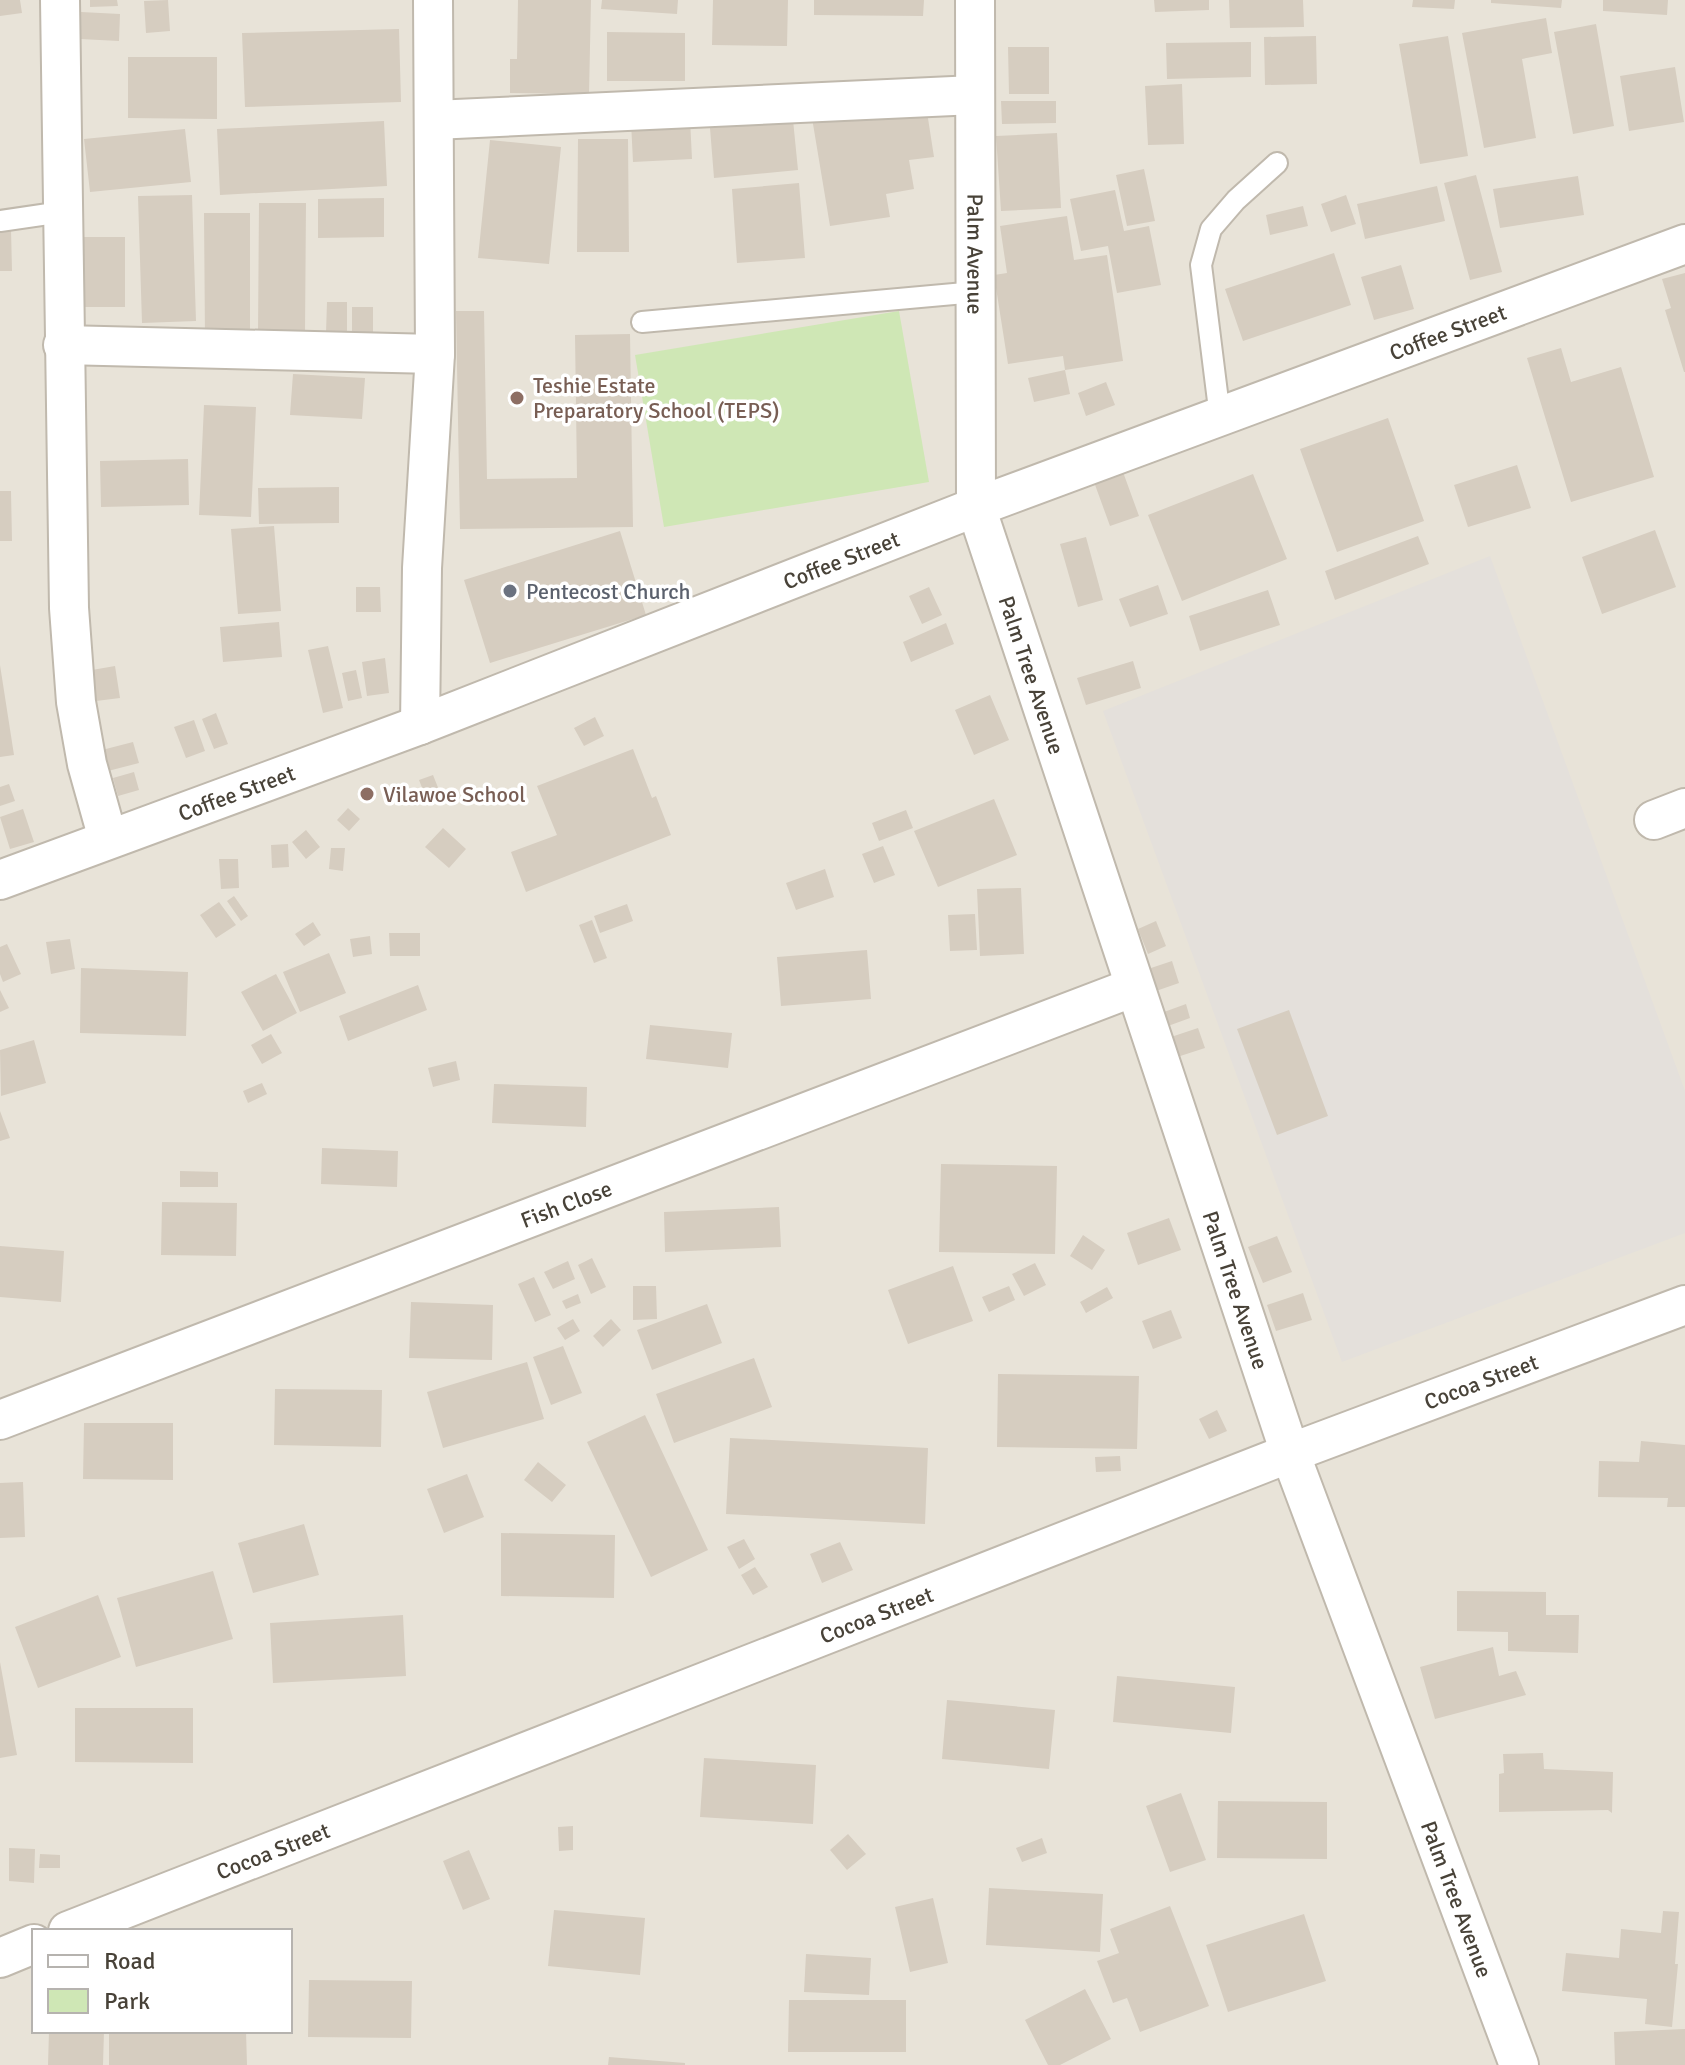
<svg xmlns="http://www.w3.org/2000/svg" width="1685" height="2065" viewBox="0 0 1685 2065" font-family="Signika,sans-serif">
	<rect width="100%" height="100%" fill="#f4f1ea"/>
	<!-- residential -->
	<path fill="#e8e3d8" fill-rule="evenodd" d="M0,0H1685V2065H0ZM34,1931H290V2031H34Z"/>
	<!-- industrial -->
	<path fill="#e4e0db" d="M1490,556L1685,1091V1233L1342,1362L1103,711Z"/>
	<!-- green -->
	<path fill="#cfe7b5" d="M899,311L929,482L664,527L635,355Z"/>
	<!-- building -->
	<path fill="#d6cdc0" d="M0,0H20L22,13L0,16Z
		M90,0H117L118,6L90,7Z
		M168,0L170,31L146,33L144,1Z
		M518,0H591L589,94L510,93V59H517Z
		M602,0H678L677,14L601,9Z
		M713,0H788L787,46L712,45Z
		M814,0H924L923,16L814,15Z
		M1154,0H1209V10L1155,12Z
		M1229,0H1303L1304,27L1230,28Z
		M1413,0H1455L1454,9L1412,7Z
		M1491,0H1562L1561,8L1491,3Z
		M1603,0H1668L1667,15L1603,11Z
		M81,12L120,14L119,41L80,39Z
		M1546,18L1552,53L1522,59L1536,138L1484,148L1462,33Z
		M1596,24L1614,126L1573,134L1554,32Z
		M399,29L401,102L245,107L242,33Z
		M607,32L685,33V81H607Z
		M1316,36L1317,84L1265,85L1264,37Z
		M1448,36L1468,156L1420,164L1399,44Z
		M1251,42V77L1167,79L1166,43Z
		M1008,47H1049V94H1009Z
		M128,57H217V119L128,118Z
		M1675,67L1684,122L1629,131L1620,76Z
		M1182,84L1184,144L1148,145L1145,86Z
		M925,99L934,157L909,160L914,189L886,194L890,217L830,226L812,118Z
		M1001,101H1056V123L1002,124Z
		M690,119L692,159L633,162L631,122Z
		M793,120L798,170L714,178L710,128Z
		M384,121L387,186L220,195L217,129Z
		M185,129L191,182L90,192L84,139Z
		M1057,133L1061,208L1001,211L996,136Z
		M578,139H628L629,252H577Z
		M490,140L561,147L549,264L478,258Z
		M1144,169L1155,221L1127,226L1116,175Z
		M1476,175L1502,272L1470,280L1444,183Z
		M1578,176L1584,215L1500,228L1493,189Z
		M799,183L805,258L737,263L732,189Z
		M1437,186L1445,221L1365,239L1357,204Z
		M1115,190L1124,231L1149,226L1161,285L1117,293L1108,246L1081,251L1070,199Z
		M192,195L196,321L142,323L138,196Z
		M1346,195L1356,224L1331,232L1321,204Z
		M384,198V237L318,238V199Z
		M259,203H306L305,333H258Z
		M1303,206L1308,226L1270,235L1266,215Z
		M204,213H250V339H205Z
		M1067,216L1074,260L1107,255L1123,361L1065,370L1063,356L1008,364L994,275L1007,273L1000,226Z
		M0,229H11L12,271H0Z
		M79,237H125V307H79Z
		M1334,253L1351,305L1243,341L1225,289Z
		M1401,265L1414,309L1374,320L1361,277Z
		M1685,273V372H1684L1665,310L1671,308L1662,279Z
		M327,302H347V333H326Z
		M352,307H373V339L352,340Z
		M456,311H484L487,479L577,478L575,335L630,334L633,527L460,529Z
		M1561,348L1571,382L1621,367L1654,477L1571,502L1527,358Z
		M1065,370L1070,394L1034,402L1028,378Z
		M293,374L365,378L362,419L290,415Z
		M1106,382L1115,405L1086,416L1078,393Z
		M204,405L256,407L251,517L199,515Z
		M1388,418L1424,521L1337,552L1300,449Z
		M188,459L189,505L101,507L100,461Z
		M1517,465L1531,508L1468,527L1454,485Z
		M1123,472L1139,516L1110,526L1094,482Z
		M1253,474L1287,559L1182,601L1148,515Z
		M339,487V523L259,524L258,488Z
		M0,491H11L12,541H0Z
		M274,526L281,611L238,614L231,529Z
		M1655,530L1676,587L1602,614L1582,557Z
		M620,531L646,615L490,663L464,580Z
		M1418,536L1429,564L1335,600L1325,571Z
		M1086,537L1103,600L1078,607L1060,544Z
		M1158,585L1168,614L1130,627L1119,599Z
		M356,587H380L381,612H356Z
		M929,587L942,615L922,624L909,596Z
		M1268,590L1280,625L1200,651L1189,616Z
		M279,622L282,657L223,662L220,627Z
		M946,623L954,644L911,662L903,642Z
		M328,646L343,708L323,713L308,650Z
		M385,658L389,693L367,696L362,662Z
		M1133,661L1141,688L1086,705L1077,678Z
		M0,665L14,755L0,757Z
		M115,666L120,698L96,701L92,670Z
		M356,670L362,698L348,701L342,673Z
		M990,695L1009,740L974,755L955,710Z
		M216,713L228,744L214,749L202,719Z
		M595,717L604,736L584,746L574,728Z
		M194,720L205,751L186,758L174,727Z
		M133,742L139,763L108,771L102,750Z
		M633,749L652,798L656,796L671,835L526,892L511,852L557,835L537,786Z
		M134,772L139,790L118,796L113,778Z
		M433,775L441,795L427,800L419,780Z
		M9,784L15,801L0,806V787Z
		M994,799L1017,855L938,887L914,831Z
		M348,808L360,819L349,831L337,820Z
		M23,809L34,842L10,849L0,817Z
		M906,810L913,828L879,841L872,823Z
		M443,828L466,849L449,868L425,847Z
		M306,830L320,847L306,859L292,842Z
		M288,844L289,867L272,868L271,845Z
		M883,846L895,875L874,883L862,854Z
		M331,848H345L343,871L329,869Z
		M219,859H238L239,888L221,889Z
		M825,869L834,897L796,910L786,883Z
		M1021,888L1024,954L980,956L977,889Z
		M234,896L248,916L241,921L227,901Z
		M219,902L236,925L216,938L200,915Z
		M627,904L633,921L600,933L594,916Z
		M975,914L977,950L950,951L948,915Z
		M592,920L607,958L594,963L579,925Z
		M1156,921L1166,946L1148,954L1138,929Z
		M313,922L321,935L304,946L295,934Z
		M389,933H420V956H390Z
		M370,936L372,954L353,957L350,939Z
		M70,939L75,969L51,974L46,942Z
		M7,944L21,974L3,982L0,974V947Z
		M867,950L871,999L781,1006L777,957Z
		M329,953L346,993L300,1012L283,972Z
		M1172,961L1179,983L1156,991L1148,969Z
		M81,968L188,972L186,1036L80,1033Z
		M276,974L297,1013L263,1031L241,992Z
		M418,985L427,1010L348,1041L339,1016Z
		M0,990L9,1008L0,1012Z
		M1186,1004L1190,1018L1168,1026L1164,1012Z
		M1289,1010L1328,1116L1277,1135L1237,1029Z
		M650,1025L732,1033L728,1068L646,1059Z
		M1198,1028L1205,1048L1174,1058L1168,1038Z
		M271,1034L282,1053L262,1064L251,1045Z
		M34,1040L46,1083L1,1096L0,1050Z
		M456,1061L460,1080L433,1087L428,1068Z
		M262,1083L267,1094L248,1103L243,1091Z
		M494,1084L587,1087L586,1127L492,1123Z
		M0,1111L10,1138L0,1141Z
		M322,1148L398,1151L397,1187L321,1184Z
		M941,1164L1057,1166L1055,1254L939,1252Z
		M180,1171L218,1172V1187H180Z
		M162,1202L237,1203L236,1256L161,1255Z
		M779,1207L781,1247L665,1252L664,1212Z
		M1169,1218L1181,1250L1138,1265L1127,1233Z
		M1083,1235L1105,1250L1092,1270L1070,1256Z
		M1277,1236L1292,1272L1263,1283L1248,1247Z
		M0,1246L64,1251L61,1302L0,1297Z
		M592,1258L606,1287L591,1294L578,1265Z
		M568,1261L575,1279L553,1289L544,1272Z
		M1035,1263L1046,1285L1024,1296L1012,1274Z
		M953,1266L973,1321L908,1344L888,1290Z
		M534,1277L551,1315L535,1322L518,1284Z
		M633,1286H656L657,1319L633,1320Z
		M1009,1286L1015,1300L989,1312L982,1297Z
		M1107,1287L1113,1298L1086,1313L1080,1302Z
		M1303,1293L1312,1320L1276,1331L1267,1305Z
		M578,1294L581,1303L566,1309L562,1301Z
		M411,1302L493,1305L492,1360L409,1358Z
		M707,1304L722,1343L652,1370L637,1330Z
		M1171,1310L1182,1338L1153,1349L1142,1321Z
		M573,1319L580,1331L565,1340L557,1328Z
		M611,1319L621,1330L603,1347L593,1336Z
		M563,1346L582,1393L551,1405L533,1357Z
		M754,1358L772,1407L674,1443L656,1394Z
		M527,1362L544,1419L443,1448L427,1392Z
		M998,1374L1139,1376L1137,1449L997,1447Z
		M275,1389L382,1390L381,1447L274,1445Z
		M1217,1410L1227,1431L1209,1439L1199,1419Z
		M645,1415L708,1550L651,1577L587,1442Z
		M84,1423H173V1480L83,1479Z
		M730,1438L928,1448L925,1524L726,1514Z
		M1641,1441L1685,1445V1507H1667L1668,1498L1598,1497L1599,1461L1639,1462Z
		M1120,1456L1121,1471L1096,1472L1095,1457Z
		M538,1462L566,1485L552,1502L524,1480Z
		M467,1474L484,1517L444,1533L427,1489Z
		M23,1482L25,1537L0,1538V1483Z
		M304,1524L319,1575L253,1593L238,1543Z
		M501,1533L615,1535L614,1598L501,1596Z
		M744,1539L755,1559L739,1569L727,1547Z
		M840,1542L853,1570L822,1583L810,1554Z
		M755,1567L768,1587L753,1595L741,1575Z
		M213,1571L233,1639L136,1667L117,1598Z
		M1457,1591L1546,1592V1615H1579L1578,1653L1508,1651V1632L1457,1631Z
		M98,1595L121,1657L38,1688L15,1627Z
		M403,1615L406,1676L273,1683L270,1623Z
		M1493,1647L1499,1676L1516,1671L1526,1695L1435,1719L1420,1667Z
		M0,1662L17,1755L0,1758Z
		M1117,1676L1235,1687L1231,1733L1113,1722Z
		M947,1700L1055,1710L1049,1769L942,1759Z
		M75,1708H193V1763L75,1762Z
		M1543,1753L1544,1769L1613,1772L1612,1813L1608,1810L1499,1812V1774L1504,1773L1503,1754Z
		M704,1758L816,1765L813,1824L700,1817Z
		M1181,1793L1206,1860L1170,1872L1146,1806Z
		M1218,1801L1327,1802V1859L1217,1858Z
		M573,1826V1850L559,1851L558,1827Z
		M848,1834L866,1854L847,1870L830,1850Z
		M1042,1838L1047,1853L1022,1862L1016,1848Z
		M9,1848L35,1849L34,1883L9,1881Z
		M469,1850L490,1899L463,1910L443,1861Z
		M40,1854L60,1855V1868H39Z
		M989,1888L1103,1894L1100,1952L986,1945Z
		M933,1898L948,1963L910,1972L895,1907Z
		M1170,1906L1209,2006L1140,2032L1127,1998L1113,2003L1097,1961L1119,1953L1110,1929Z
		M554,1910L645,1918L640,1975L548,1966Z
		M1663,1911L1679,1912L1675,1964H1678L1672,2027L1645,2024L1647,1999L1562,1991L1566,1953L1619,1958L1621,1929L1661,1933Z
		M1304,1914L1326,1981L1228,2012L1206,1945Z
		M806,1954L871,1958L869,1995L804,1992Z
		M309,1980L412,1981L411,2038L308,2037Z
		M1085,1989L1111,2039L1060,2065H1048L1025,2020Z
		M789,2000H906V2052H788Z
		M1685,2029V2065H1615L1614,2032Z
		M49,2031H104L103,2065H48Z
		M109,2031H246L247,2065H109Z
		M609,2057L685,2063V2065H608Z"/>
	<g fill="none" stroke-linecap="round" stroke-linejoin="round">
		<!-- lane casing -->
		<g stroke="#c0b9ad" stroke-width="24">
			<path id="lane" d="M0,221L62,212
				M642,322L976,292
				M1220,417L1201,265L1211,229L1236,200L1277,163"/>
		</g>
		<!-- street casing -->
		<g stroke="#c0b9ad" stroke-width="42">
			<g id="street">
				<path d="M60,0L69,608L76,702L87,764L108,839"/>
				<path id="s1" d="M975,0L976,507L1290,1453L1519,2065"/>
				<path d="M434,120L975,95"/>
				<path d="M63,345L435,354"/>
				<path d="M420,725L422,568L435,354L433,0"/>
				<path d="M1654,820L1685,808"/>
				<path id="s2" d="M0,880L420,725L976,507L1685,244"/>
				<path id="s3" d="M0,1420L1134,987"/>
				<path id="s4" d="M68,1931L1290,1453L1685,1305"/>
				<path d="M0,1958L34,1944"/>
			</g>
		</g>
		<!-- lane -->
		<use href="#lane" stroke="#fff" stroke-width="20"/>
		<!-- street -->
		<use href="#street" stroke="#fff" stroke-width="38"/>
	</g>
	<!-- markers -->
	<g fill="#8d6e63" stroke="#fff" stroke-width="3">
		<circle cx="517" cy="398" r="8"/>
		<circle cx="367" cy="794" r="8"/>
	</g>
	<circle fill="#6b7280" stroke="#fff" stroke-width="3" cx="510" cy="591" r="8"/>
	<g text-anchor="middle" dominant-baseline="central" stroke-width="7" stroke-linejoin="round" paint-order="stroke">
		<!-- street labels -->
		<g font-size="22" fill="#484238" stroke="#fff">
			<text stroke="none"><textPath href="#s1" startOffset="254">Palm Avenue</textPath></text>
			<text stroke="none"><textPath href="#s2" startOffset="1548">Coffee Street</textPath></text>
			<text stroke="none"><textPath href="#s2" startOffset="900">Coffee Street</textPath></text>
			<text stroke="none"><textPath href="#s1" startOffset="684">Palm Tree Avenue</textPath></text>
			<text stroke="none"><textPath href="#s2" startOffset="252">Coffee Street</textPath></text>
			<text stroke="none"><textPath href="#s3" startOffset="606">Fish Close</textPath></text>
			<text stroke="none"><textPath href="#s1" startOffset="1332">Palm Tree Avenue</textPath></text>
			<text stroke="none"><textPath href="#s4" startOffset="1516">Cocoa Street</textPath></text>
			<text stroke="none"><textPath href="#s4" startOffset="868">Cocoa Street</textPath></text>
			<text stroke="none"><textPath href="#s4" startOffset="220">Cocoa Street</textPath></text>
			<text stroke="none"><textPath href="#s1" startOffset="1980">Palm Tree Avenue</textPath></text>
		</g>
		<!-- education labels -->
		<g font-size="22" fill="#785e54" stroke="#fff" text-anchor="start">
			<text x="533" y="385">Teshie Estate<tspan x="533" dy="25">Preparatory School (TEPS)</tspan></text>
			<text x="383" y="794">Vilawoe School</text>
		</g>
		<!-- worship labels -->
		<g font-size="22" fill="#5b616d" stroke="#fff" text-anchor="start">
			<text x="526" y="591">Pentecost Church</text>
		</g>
	</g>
	<!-- legend -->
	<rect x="32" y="1929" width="260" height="104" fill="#ffffff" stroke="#b6b3af" stroke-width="2"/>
	<rect x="48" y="1955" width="40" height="12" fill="#ffffff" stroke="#b6b3af" stroke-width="2"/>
	<text x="104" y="1969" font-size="24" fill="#484238">Road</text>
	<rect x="48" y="1989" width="40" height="24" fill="#cfe7b5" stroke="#b6b3af" stroke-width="2"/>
	<text x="104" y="2009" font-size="24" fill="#484238">Park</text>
</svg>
